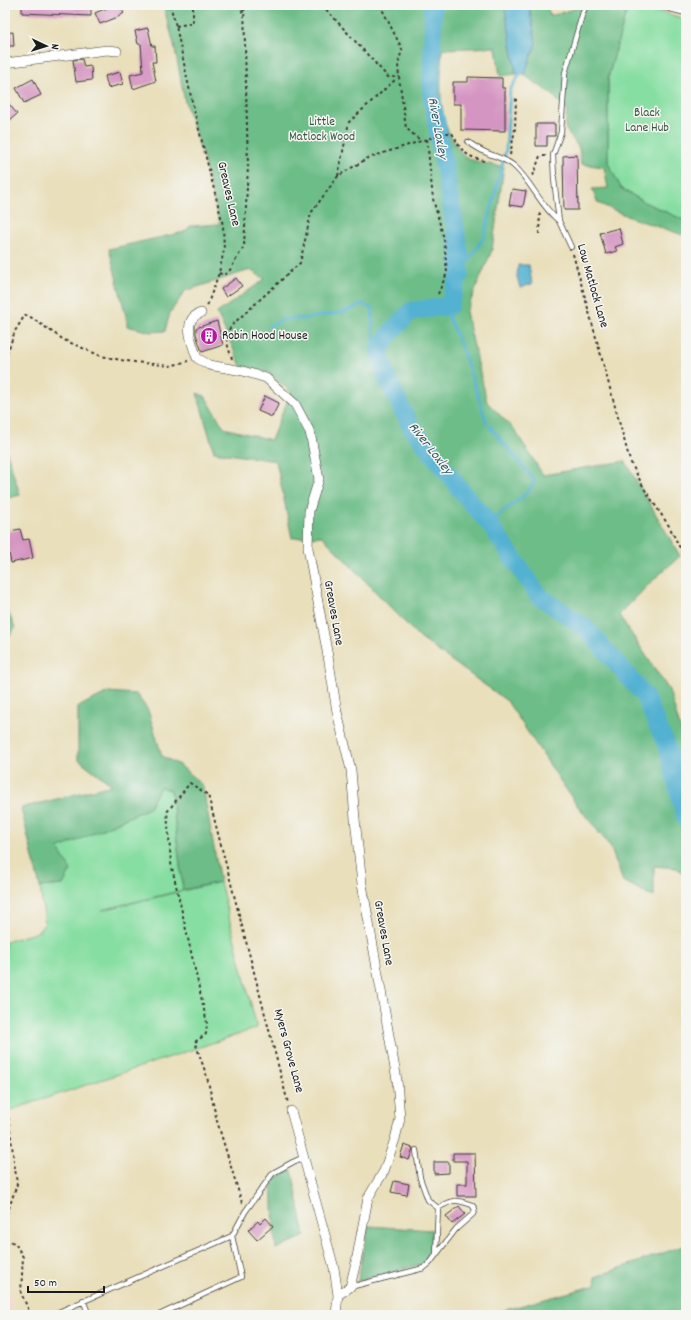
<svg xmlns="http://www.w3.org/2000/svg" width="691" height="1320" viewBox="0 0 691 1320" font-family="Dekko,sans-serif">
	<rect width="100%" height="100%" fill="#f6f6f2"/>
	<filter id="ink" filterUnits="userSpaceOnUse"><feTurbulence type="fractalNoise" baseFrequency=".025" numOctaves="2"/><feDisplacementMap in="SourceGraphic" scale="8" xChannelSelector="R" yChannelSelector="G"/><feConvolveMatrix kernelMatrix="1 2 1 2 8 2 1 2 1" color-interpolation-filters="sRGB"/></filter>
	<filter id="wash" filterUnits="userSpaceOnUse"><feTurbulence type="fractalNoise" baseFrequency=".012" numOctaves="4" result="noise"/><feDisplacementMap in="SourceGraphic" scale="16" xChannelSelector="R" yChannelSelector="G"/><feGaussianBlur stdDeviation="0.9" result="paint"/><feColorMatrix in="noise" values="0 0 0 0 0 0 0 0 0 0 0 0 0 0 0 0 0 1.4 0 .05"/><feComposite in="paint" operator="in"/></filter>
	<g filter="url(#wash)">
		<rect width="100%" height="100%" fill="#e9dfbb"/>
		<!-- built -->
		<path fill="#f7cfd2" d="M5,1265L12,1315H5Z"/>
		<!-- green -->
		<path fill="#87dea2" stroke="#527d5f" d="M628,5H635L686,19V221L644,202L621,188L608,163V78Z
			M160,787L171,790L183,890L102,910L220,882L257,1028L5,1112V942L38,932L45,923L40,887L63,885L58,849L149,808Z"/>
		<!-- forest -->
		<path fill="#6dbd88" stroke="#446c52" d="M163,5H504L508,24L516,74L500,76L496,47L442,49C441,81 436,117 456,145C458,148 460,152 463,155C474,163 491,164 504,167L492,250L466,312L487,402L514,429L543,475L625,461L680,556L650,583L619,615L669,690L686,748V876L677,868L654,866V897L623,881L610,846L576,804L507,701L420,638L322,536L292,538L276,461L214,452L197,393L205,396L224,428L271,440L291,392L269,373L242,368L217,313L265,279L250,270L185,291L170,313L165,331L151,332L127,326V320L109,249L184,232L190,226L220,224L202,154L185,102L174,44Z
			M529,5H547L550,16L587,5H628L608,78V163L621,188L644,202L686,221V236L629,217L598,203L592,189L608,188L604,167L581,164L579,148L565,128L567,111L552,94L524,75L536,43Z
			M5,446L20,495L5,499Z
			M5,604L15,628L5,642Z
			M108,692L136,694L148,710L162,756L181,766L203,786L220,882L183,890L171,790L160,787L149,808L58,849L71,870L63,885L40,887L21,808L112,785L78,759V707Z
			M292,1170L305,1236L276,1249L274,1230L272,1180Z
			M368,1226L432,1230L431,1251L426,1263L358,1281Z
			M686,1245V1315H487L596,1285L595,1277Z"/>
		<!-- water -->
		<path fill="#53b1d2" stroke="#386677" d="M504,5H529L536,43L524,75L516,74L508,24Z
			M518,265H529L532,284L520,288L517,277Z"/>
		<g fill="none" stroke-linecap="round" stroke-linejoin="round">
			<!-- stream -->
			<path stroke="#53b1d2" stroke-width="3" d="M460,273L484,237L506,150L510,90L520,74
				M449,306V318L463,351L487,423L535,481L527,493L489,523
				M269,326L285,319L308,318L344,312L363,304L373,309C372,319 372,343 379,350"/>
			<!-- river -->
			<path stroke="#53b1d2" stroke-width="18" d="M432,5L433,18L431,92L460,254V273L449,306L411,311L390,333L379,350L385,374L410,425L463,493L489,523L539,596L586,628L644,695L666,744L686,820"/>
		</g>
		<g id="blocks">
			<!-- building -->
			<path fill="#d595c2" d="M22,5H91V16L22,13Z
				M114,5H119L124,13L118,17L100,24L95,13Z
				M148,28L152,46H155L156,62H152L156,81L133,89L130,75L143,72L141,44H138L135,31Z
				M13,32L14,46H5V33Z
				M82,59L84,67L91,66L92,80L76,82L73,60Z
				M120,72L123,84L108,88L105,76Z
				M468,77L502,78V88H505V131L461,130V104H453V82H468Z
				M33,79L41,95L24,103L16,88Z
				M5,99L17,114L10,120L5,114Z
				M536,124H555V136H547V146H536Z
				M577,155L578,210H564L563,156Z
				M512,189L526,191L523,207L509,205Z
				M619,228L623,244L615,247L617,251L606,254L600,233Z
				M236,278L242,286L226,297L221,289Z
				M217,321L223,345L202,352L196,334V328Z
				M265,396L279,403L272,417L258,411Z
				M20,529L23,540L29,539L33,558L11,563L8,548L5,549V532Z
				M404,1145L413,1148L409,1160L400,1157Z
				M453,1153H475L476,1196H457V1184H467V1161H453Z
				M434,1162H449V1173L434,1174Z
				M394,1181L409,1184L407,1195L391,1192Z
				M459,1206L465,1214L452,1224L446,1216Z
				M266,1218L273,1226L257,1240L248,1230L258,1221L260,1224Z"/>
		</g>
	</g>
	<g filter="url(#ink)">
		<use href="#blocks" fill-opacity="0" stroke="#3b3934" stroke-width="1"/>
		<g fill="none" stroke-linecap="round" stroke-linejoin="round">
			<!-- service casing -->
			<g stroke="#3b3934" stroke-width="6">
				<path id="service" d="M654,5L686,13
					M468,142C474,146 480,150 487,153C496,157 506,159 514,166C532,182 540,206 559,221
					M571,247L559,221L554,179L553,155L561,132L565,73L583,12L587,5
					M416,1150L420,1178L428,1200L438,1208C454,1199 455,1199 472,1205L475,1209L473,1214L456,1229L436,1255
					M350,1287L424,1268L430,1263L436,1255L438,1208
					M83,1300L89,1315
					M52,1315L232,1236L245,1212L273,1173L293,1162L304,1157
					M159,1315L241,1277L232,1236"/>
			</g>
			<!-- minor casing -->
			<g stroke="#3b3934" stroke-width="10">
				<path id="minor" d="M5,63L107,50L117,51
					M201,313C181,319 192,344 197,358L209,365L243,371L266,378L295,404L310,432L319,479L309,511L308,548L329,662L337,712L351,770L355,819L362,884L397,1080L400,1119L395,1139L384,1171L368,1198L356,1262L350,1287L338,1295
					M291,1111L334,1268L338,1295L336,1315"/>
			</g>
			<!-- path -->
			<path stroke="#3b3934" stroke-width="2" stroke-dasharray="3 3" stroke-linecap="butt" d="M170,5L176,26L193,106L223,225L224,250L219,273L207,306
				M239,5L243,13
				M322,5L388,77H399L406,128L421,141
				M380,5L402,49L398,65L399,77
				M176,26L193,23V5
				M427,139L433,199L444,239L447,273L438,294
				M510,155L515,129L516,98
				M338,176L349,122L396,79
				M533,176L540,156H547
				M539,234L540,211
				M573,254L630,461L645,490L669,526L686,560
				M219,273L224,275L230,270L244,246L248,167L244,5
				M5,359L15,331L25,315L29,316L64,340L101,356L126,361L170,366L188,361
				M232,359C228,346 223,337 232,325L300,263L311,213L338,176L368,158L446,133H452C462,151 463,155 484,161
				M242,1203L217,1121L207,1077L195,1042L206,1034L207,1023L171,863L167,812L190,783L208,795L288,1103
				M5,1220L17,1184L7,1107
				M5,1240L15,1243L23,1257L21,1293L31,1315"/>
			<!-- service -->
			<use href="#service" stroke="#fff" stroke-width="4.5"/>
			<!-- minor -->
			<use href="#minor" stroke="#fff" stroke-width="9"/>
		</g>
	</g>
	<!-- icons -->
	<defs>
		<g id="building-disc" transform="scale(0.9)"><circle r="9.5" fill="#b5179e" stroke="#f6f6f2"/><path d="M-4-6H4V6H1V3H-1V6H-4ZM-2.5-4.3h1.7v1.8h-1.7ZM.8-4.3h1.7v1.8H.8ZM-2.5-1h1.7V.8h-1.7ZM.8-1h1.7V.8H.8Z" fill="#fff"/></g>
	</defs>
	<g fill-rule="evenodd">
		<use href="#building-disc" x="209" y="336"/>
	</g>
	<g text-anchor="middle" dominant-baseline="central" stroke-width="3" stroke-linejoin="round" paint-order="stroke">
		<!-- park labels -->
		<g font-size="13" fill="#3c5644" stroke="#f6f6f2">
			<text x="647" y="113">Black<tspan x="647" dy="15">Lane Hub</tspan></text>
			<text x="322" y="122">Little<tspan x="322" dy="15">Matlock Wood</tspan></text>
		</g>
		<!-- street labels -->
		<g font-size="13" fill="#1c1c1c" stroke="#f6f6f2">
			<text transform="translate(228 194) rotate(77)">Greaves Lane</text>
			<text transform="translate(592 286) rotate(74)">Low Matlock Lane</text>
			<text transform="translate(333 613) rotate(80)">Greaves Lane</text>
			<text transform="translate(383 933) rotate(80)">Greaves Lane</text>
			<text transform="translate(288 1051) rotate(75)">Myers Grove Lane</text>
		</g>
		<!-- poi labels -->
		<g font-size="13" fill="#1c1c1c" stroke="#f6f6f2" text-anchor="start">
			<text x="222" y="336">Robin Hood House</text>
		</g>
		<!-- water labels -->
		<g font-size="14" font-style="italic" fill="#325865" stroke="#f6f6f2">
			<text transform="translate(437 128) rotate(80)">River Loxley</text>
			<text transform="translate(430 449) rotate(52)">River Loxley</text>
		</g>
	</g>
	<!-- margin -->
	<rect width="691" height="1320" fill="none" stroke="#f6f6f2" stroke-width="20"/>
	<!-- north arrow -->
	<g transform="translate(46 46) rotate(94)" stroke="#f6f6f2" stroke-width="3" paint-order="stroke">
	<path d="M0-3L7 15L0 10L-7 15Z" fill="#1c1c1c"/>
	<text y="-6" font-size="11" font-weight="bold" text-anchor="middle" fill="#1c1c1c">N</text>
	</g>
	<!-- scale -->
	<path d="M28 1286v6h76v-6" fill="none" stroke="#1c1c1c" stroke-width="2"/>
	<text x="34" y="1286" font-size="12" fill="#1c1c1c" stroke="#f6f6f2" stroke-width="3" paint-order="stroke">50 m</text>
</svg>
